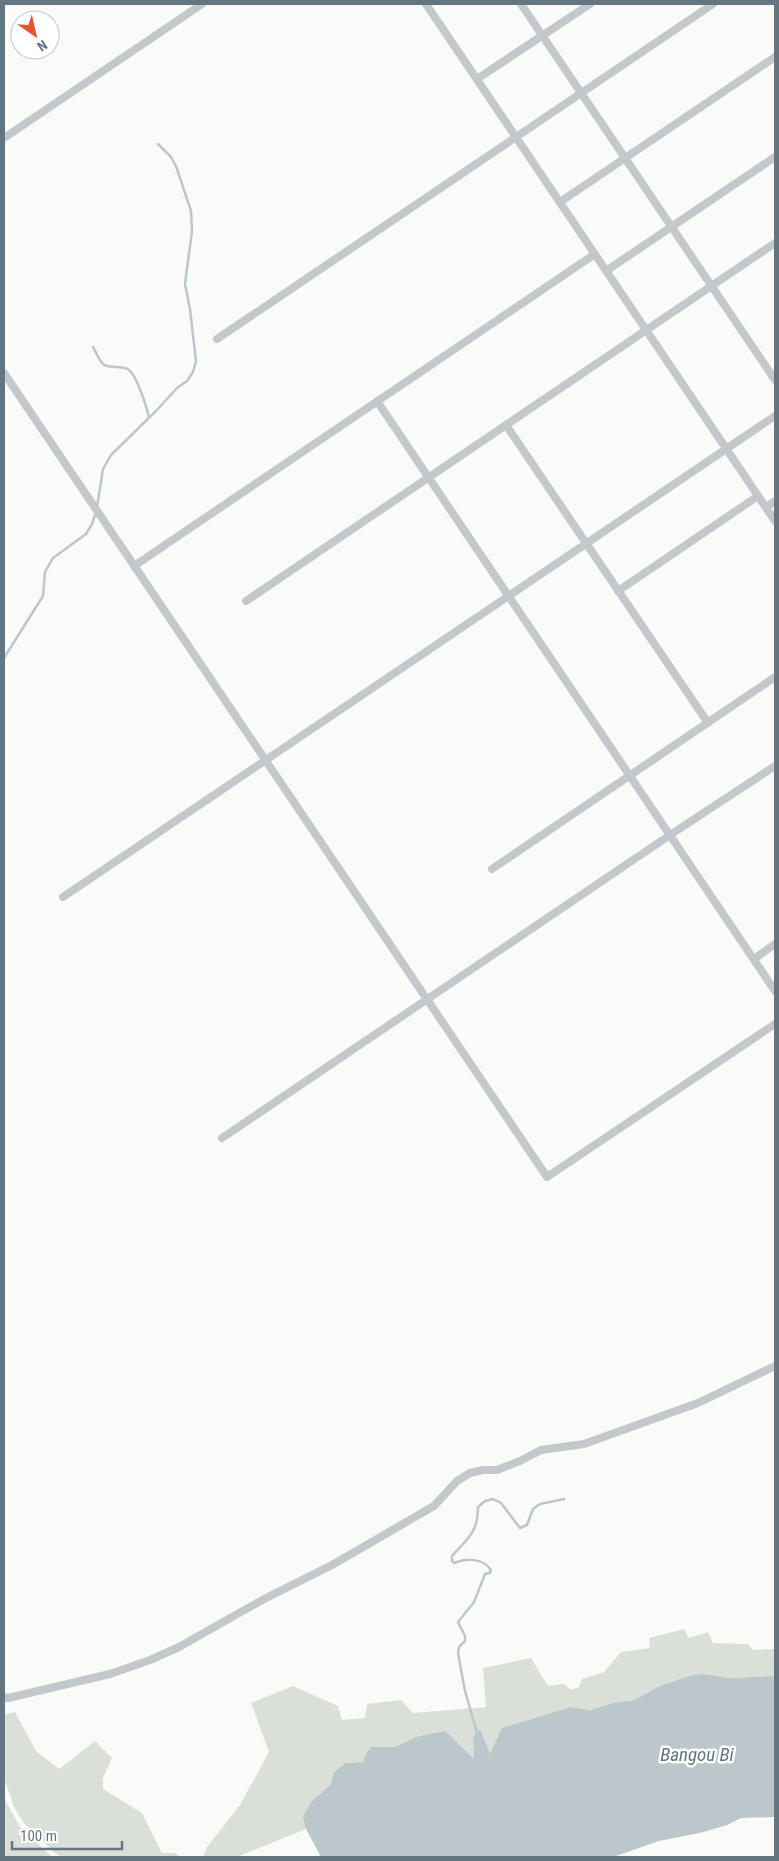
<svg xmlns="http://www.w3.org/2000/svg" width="779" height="1861" viewBox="0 0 779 1861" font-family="'Roboto Condensed',sans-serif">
	<rect width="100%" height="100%" fill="#fafaf8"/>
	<!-- green -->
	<path fill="#dadfd7" d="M684,1629L689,1638L708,1632L713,1643L748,1644L753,1650L775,1649V1676L728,1678L703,1674L658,1687L634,1700L613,1703L590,1710L571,1707L489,1755L480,1730L473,1737L474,1760L416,1737L395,1747H371L365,1755L363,1762L345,1763L334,1772L331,1784L311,1802L304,1817L306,1829L237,1857H203L207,1847L240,1805L269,1752L251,1703L293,1686L338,1706L342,1720L365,1718L367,1704L401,1700L413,1713L486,1707L483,1668L531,1658L548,1686L564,1684L571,1690L579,1687L582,1679L604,1672L621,1652L650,1648L649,1638Z
		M15,1712L36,1751L59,1769L95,1741L112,1758L103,1778V1789L142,1813L162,1853H175L180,1857H61L55,1853L24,1823L14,1807L4,1778V1715Z
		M4,1798L20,1827L52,1857H4Z"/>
	<!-- water -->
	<path fill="#bbc7cb" d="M703,1674L728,1678L775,1676V1817L741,1818L727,1825L700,1833L659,1841L613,1857H321L306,1829L303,1817L311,1802L331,1784L334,1772L345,1763L363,1762L365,1755L371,1747H395L416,1737L445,1731L474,1759L473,1737L480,1729L490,1754L502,1728L571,1707L590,1710L613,1703L634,1700L658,1687L689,1676Z"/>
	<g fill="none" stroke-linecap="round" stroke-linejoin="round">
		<!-- stream -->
		<path stroke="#bbc7cb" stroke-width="2.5" d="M93,347C96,352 99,360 103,364C111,370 121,364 129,370C137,376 147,408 149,418
			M97,507L103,469L111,455L156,411L177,388L187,381L193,372L196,361L190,309L185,284L192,231L191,211L176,166L171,157L158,144
			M4,658L43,596L45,572L53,558L86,534L92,524L96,512
			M477,1733L465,1691L458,1653L459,1647L465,1641V1636L458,1622L474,1602L485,1574L490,1573L491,1570C483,1558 467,1558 454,1563L452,1561V1556C467,1539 478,1533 478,1507L485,1501L493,1499L501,1503L520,1528L527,1525L533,1509L540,1504L564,1499"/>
		<!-- minor -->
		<path stroke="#c3c8cc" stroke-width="8" d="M426,4L775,521
			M521,4L775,380
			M477,79L590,4
			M4,138L202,4
			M560,202L775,57
			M606,271L775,157
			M217,339L713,4
			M4,373L547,1177L775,1024
			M377,401L775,991
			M506,425L708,723
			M766,507L775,501
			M134,566L595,254
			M618,591L758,496
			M246,601L775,243
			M492,869L775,677
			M63,897L775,416
			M754,959L775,944
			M222,1138L670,835L775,766
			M4,1697L8,1698L110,1674L150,1660L179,1647L264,1599L332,1565L434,1506L457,1481L470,1473L483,1470H497L520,1461L541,1450L584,1444L698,1403L775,1366"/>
	</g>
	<g text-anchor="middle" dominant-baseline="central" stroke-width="5" stroke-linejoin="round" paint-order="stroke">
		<!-- water labels -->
		<g font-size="19" font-style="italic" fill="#60757c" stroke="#fff">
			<text x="697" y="1754">Bangou Bi</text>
		</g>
	</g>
	<!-- border -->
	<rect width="779" height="1861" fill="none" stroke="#657683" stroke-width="10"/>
	<!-- north arrow -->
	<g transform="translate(35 35) rotate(146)"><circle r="24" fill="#ffffff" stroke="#c1c8cd"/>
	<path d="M0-4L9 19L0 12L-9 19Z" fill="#e4572e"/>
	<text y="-8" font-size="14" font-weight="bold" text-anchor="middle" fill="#657683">N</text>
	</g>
	<!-- scale -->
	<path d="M12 1841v8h110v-8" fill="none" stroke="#657683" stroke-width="2.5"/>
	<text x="20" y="1841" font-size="15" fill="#657683" stroke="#ffffff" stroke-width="4" paint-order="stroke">100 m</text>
</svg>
